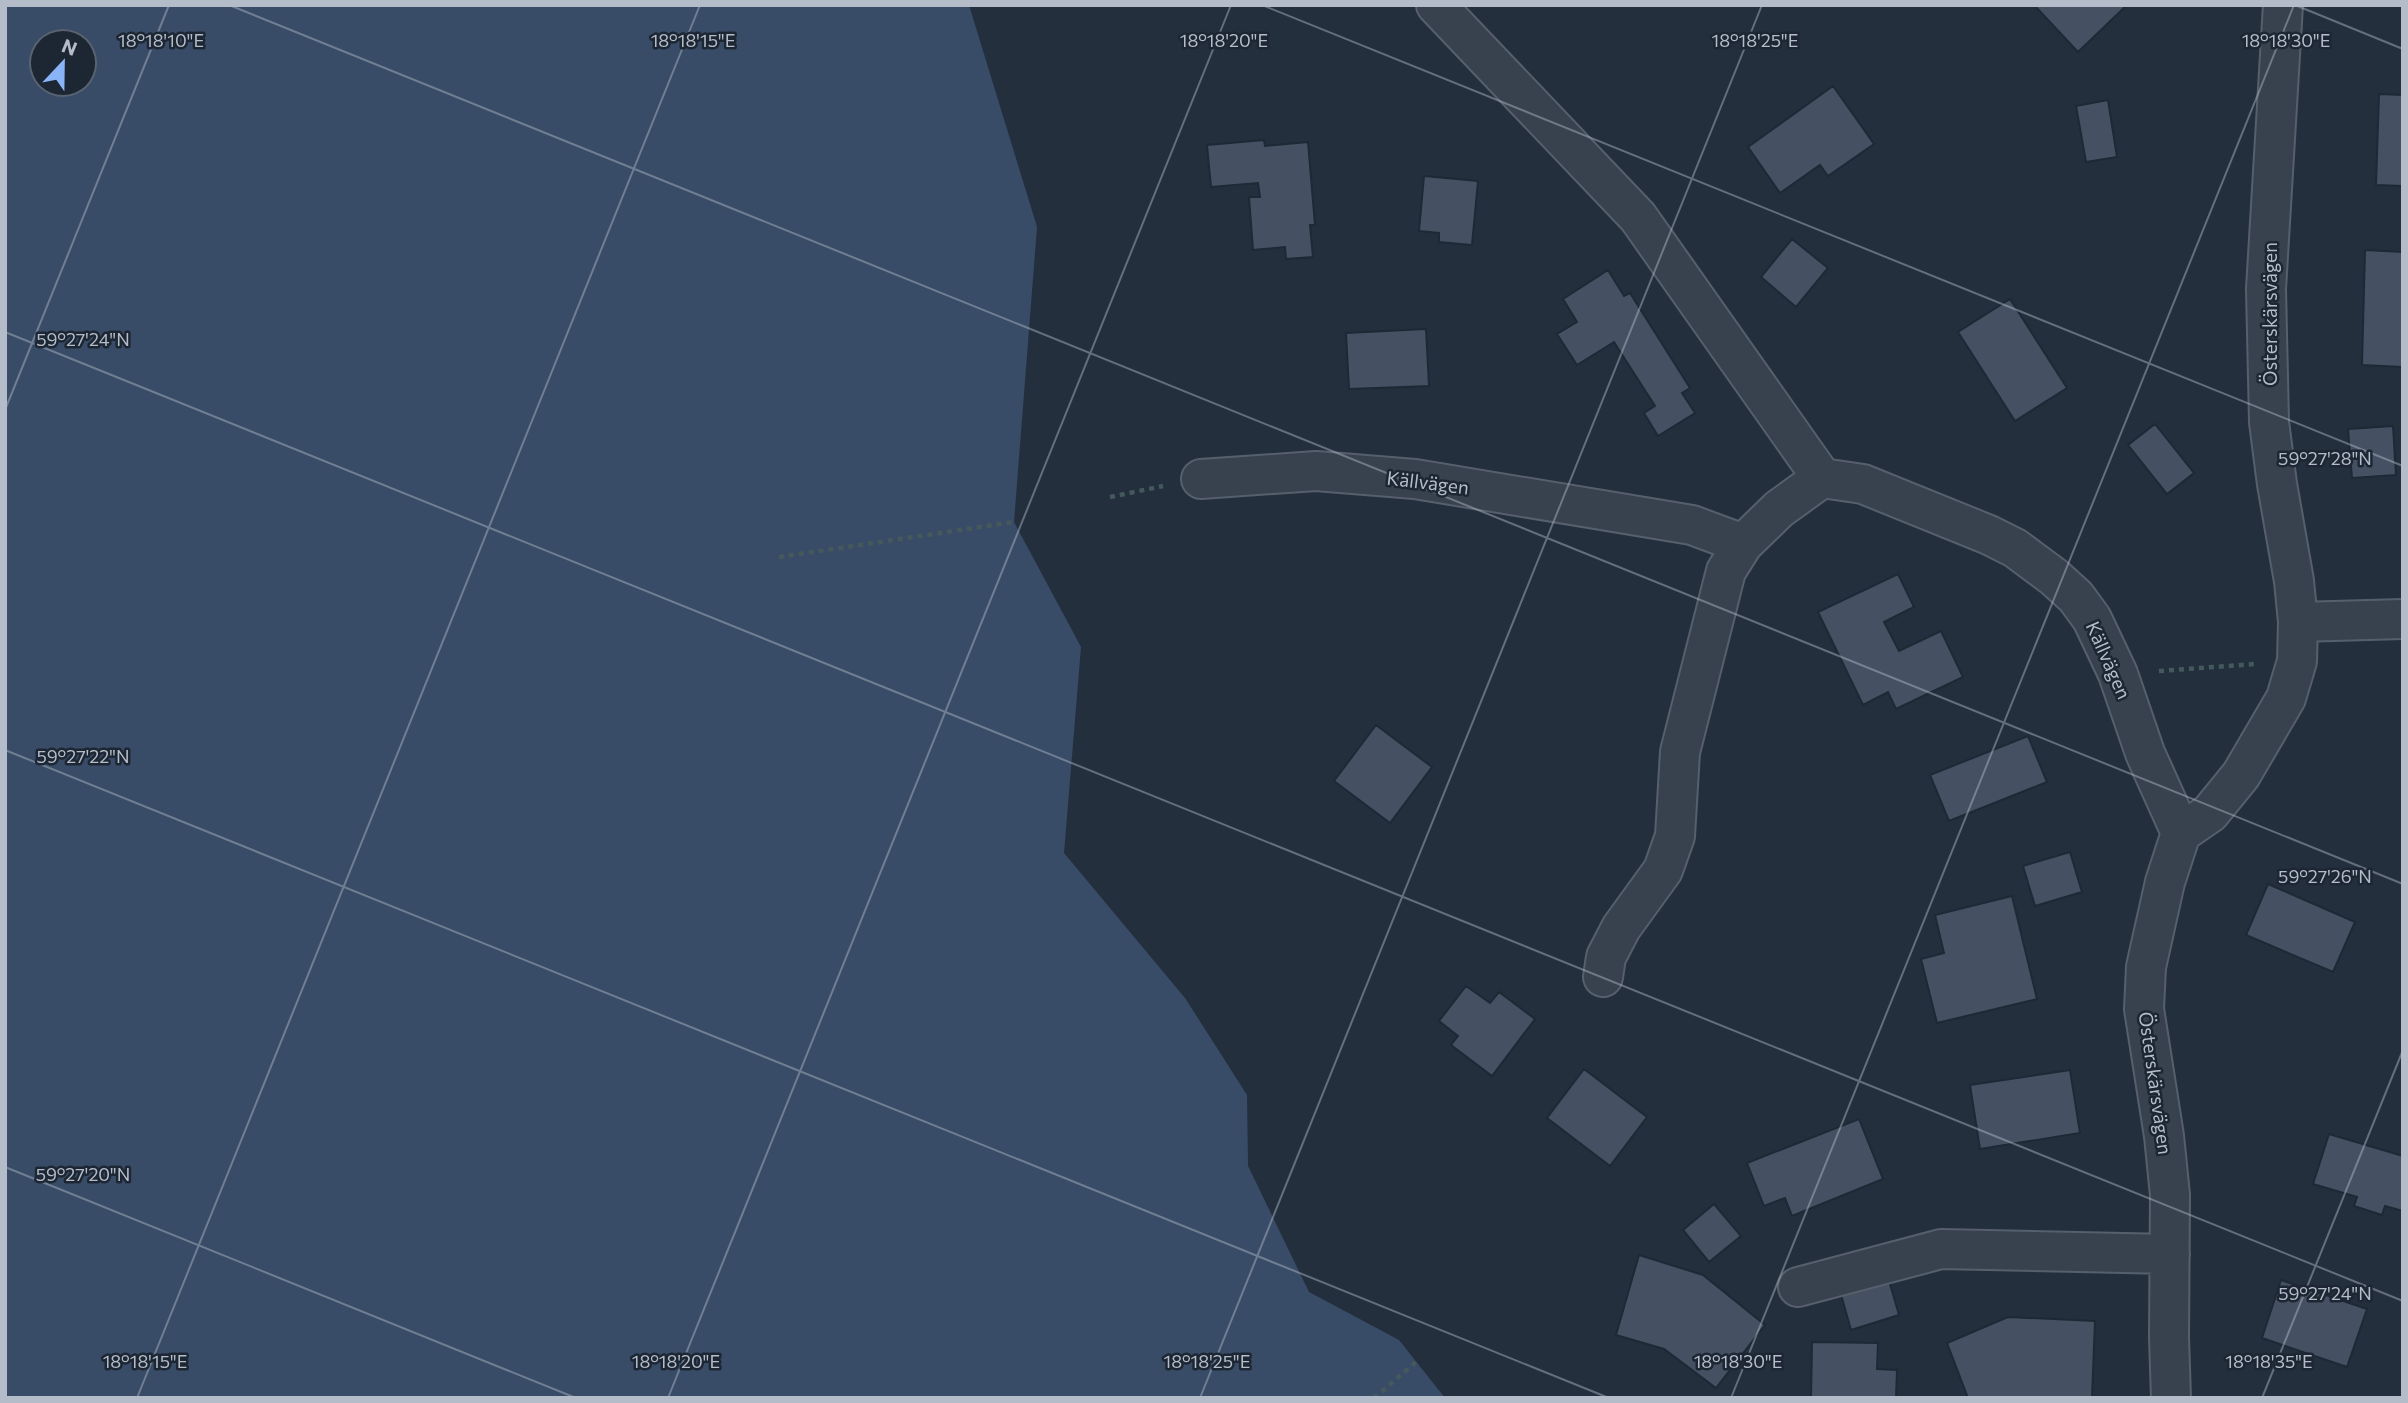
<svg xmlns="http://www.w3.org/2000/svg" width="2408" height="1403" viewBox="0 0 2408 1403" font-family="Commissioner,sans-serif">
	<rect width="100%" height="100%" fill="#242f3e"/>
	<!-- water -->
	<path fill="#394c67" fill-rule="evenodd" d="M5,5H969L1037,227L1014,522L1081,647L1064,853L1185,998L1247,1095L1248,1166L1309,1292L1399,1340L1445,1398H5ZM42,42H84V84H42Z"/>
	<!-- building -->
	<path fill="#455162" stroke="#1f2835" stroke-width="2" d="M2034,5H2127L2078,52Z
		M1833,86L1874,144L1828,176L1820,165L1780,193L1748,147Z
		M2379,94L2403,95V186L2376,185Z
		M2108,100L2117,157L2086,162L2076,106Z
		M1264,140L1265,146L1308,142L1315,225H1310L1313,257L1286,259L1285,247L1253,250L1249,197H1260L1258,183L1211,187L1207,145Z
		M1424,176L1478,181L1472,245L1439,242V233L1419,231Z
		M1792,239L1828,268L1796,307L1761,277Z
		M2365,250L2403,252V367L2362,365Z
		M1608,270L1624,296L1630,293L1690,388L1682,393L1695,413L1658,436L1644,413L1655,406L1614,342L1577,365L1557,334L1577,322L1563,299Z
		M2010,299L2067,388L2015,421L1958,332Z
		M1426,329L1429,386L1349,389L1346,333Z
		M2155,424L2194,473L2167,494L2128,445Z
		M2393,426L2396,475L2352,478L2348,429Z
		M1898,574L1914,607L1884,622L1899,651L1941,631L1963,677L1896,709L1888,692L1863,705L1818,612Z
		M1376,725L1432,767L1390,823L1334,781Z
		M2028,736L2047,782L1949,821L1930,775Z
		M2070,852L2082,892L2035,906L2023,866Z
		M2268,884L2355,922L2333,972L2246,935Z
		M2012,896L2037,999L1937,1023L1921,959L1944,953L1935,915Z
		M1466,986L1490,1003L1499,992L1535,1019L1492,1076L1451,1045L1458,1036L1439,1021Z
		M1584,1069L1647,1117L1610,1166L1547,1118Z
		M2070,1070L2080,1133L1980,1149L1970,1085Z
		M1859,1119L1883,1179L1792,1216L1785,1198L1764,1206L1747,1163Z
		M2329,1134L2403,1156V1211L2385,1206L2382,1215L2354,1206L2357,1197L2313,1184Z
		M1714,1204L1741,1236L1709,1262L1683,1230Z
		M1639,1255L1703,1275L1765,1325L1716,1388L1664,1349L1616,1335Z
		M1888,1277L1899,1315L1851,1330L1840,1291Z
		M2281,1280L2367,1309L2347,1367L2262,1338Z
		M2008,1317L2095,1321L2092,1398H1968L1947,1343Z
		M1812,1342L1878,1343L1877,1369L1897,1370L1896,1398H1811Z"/>
	<g fill="none" stroke-linecap="round" stroke-linejoin="round">
		<!-- street casing -->
		<g stroke="#565f6c" stroke-width="42">
			<path id="street" d="M1436,5L1638,217L1822,478
				M1201,479L1316,471L1415,479L1692,525L1743,544L1779,509L1822,478L1863,484L1989,535L2015,548L2054,577L2076,597L2092,619L2118,674L2145,753L2181,833
				M2298,622L2403,619
				M1603,977L1606,957L1621,928L1663,870L1675,836L1680,752L1726,571L1743,544
				M1798,1287L1941,1249L2170,1254
				M2171,1398L2169,1338L2170,1195L2164,1136L2144,1009L2146,967L2165,882L2181,833L2210,813L2241,775L2286,698L2297,661L2298,622L2294,581L2277,484L2269,422L2266,289L2283,5"/>
		</g>
		<!-- path -->
		<path stroke="#44595c" stroke-width="4.5" stroke-dasharray="5 5" stroke-linecap="butt" d="M1110,497L1163,486
			M779,557L1014,522
			M2159,671L2255,664
			M1374,1398L1416,1362"/>
		<!-- street -->
		<use href="#street" stroke="#38414e" stroke-width="38"/>
	</g>
	<!-- ticks -->
	<path fill="none" stroke="#b4bcc9" stroke-width="2" stroke-opacity="0.45" d="M229,5L2403,884M1262,5L2403,466M2295,5L2403,49M5,332L2403,1301M5,410L169,5M5,750L1609,1398M5,1167L576,1398M137,1398L700,5M668,1398L1231,5M1200,1398L1762,5M1731,1398L2294,5M2262,1398L2403,1050"/>
	<g text-anchor="middle" dominant-baseline="central" stroke-width="5" stroke-linejoin="round" paint-order="stroke">
		<!-- street labels -->
		<g font-size="19" fill="#b4bcc9" stroke="#1d2633">
			<text transform="translate(2269 314) rotate(-90)">Österskärsvägen</text>
			<text transform="translate(1428 482) rotate(7)">Källvägen</text>
			<text transform="translate(2109 660) rotate(66)">Källvägen</text>
			<text transform="translate(2156 1083) rotate(82)">Österskärsvägen</text>
		</g>
	</g>
	<g font-size="18" text-anchor="middle" fill="#b4bcc9" stroke="#1d2633" stroke-width="5" stroke-linejoin="round" paint-order="stroke">
		<text x="161" y="47">18°18'10"E</text>
		<text x="693" y="47">18°18'15"E</text>
		<text x="1224" y="47">18°18'20"E</text>
		<text x="1755" y="47">18°18'25"E</text>
		<text x="2286" y="47">18°18'30"E</text>
		<text x="83" y="346">59°27'24"N</text>
		<text x="2325" y="465">59°27'28"N</text>
		<text x="83" y="763">59°27'22"N</text>
		<text x="2325" y="883">59°27'26"N</text>
		<text x="83" y="1181">59°27'20"N</text>
		<text x="2325" y="1300">59°27'24"N</text>
		<text x="145" y="1368">18°18'15"E</text>
		<text x="676" y="1368">18°18'20"E</text>
		<text x="1207" y="1368">18°18'25"E</text>
		<text x="1738" y="1368">18°18'30"E</text>
		<text x="2269" y="1368">18°18'35"E</text>
	</g>
	<!-- border -->
	<rect width="2408" height="1403" fill="none" stroke="#b4bcc9" stroke-width="14"/>
	<!-- north arrow -->
	<g transform="translate(63 63) rotate(22)"><circle r="33" fill="#1d2633" stroke="#59626f" stroke-width="2"/>
	<path d="M0-5L12 26L0 18L-12 26Z" fill="#8ab4f8"/>
	<text y="-10" font-size="19" font-weight="bold" text-anchor="middle" fill="#b4bcc9">N</text>
	</g>
</svg>
